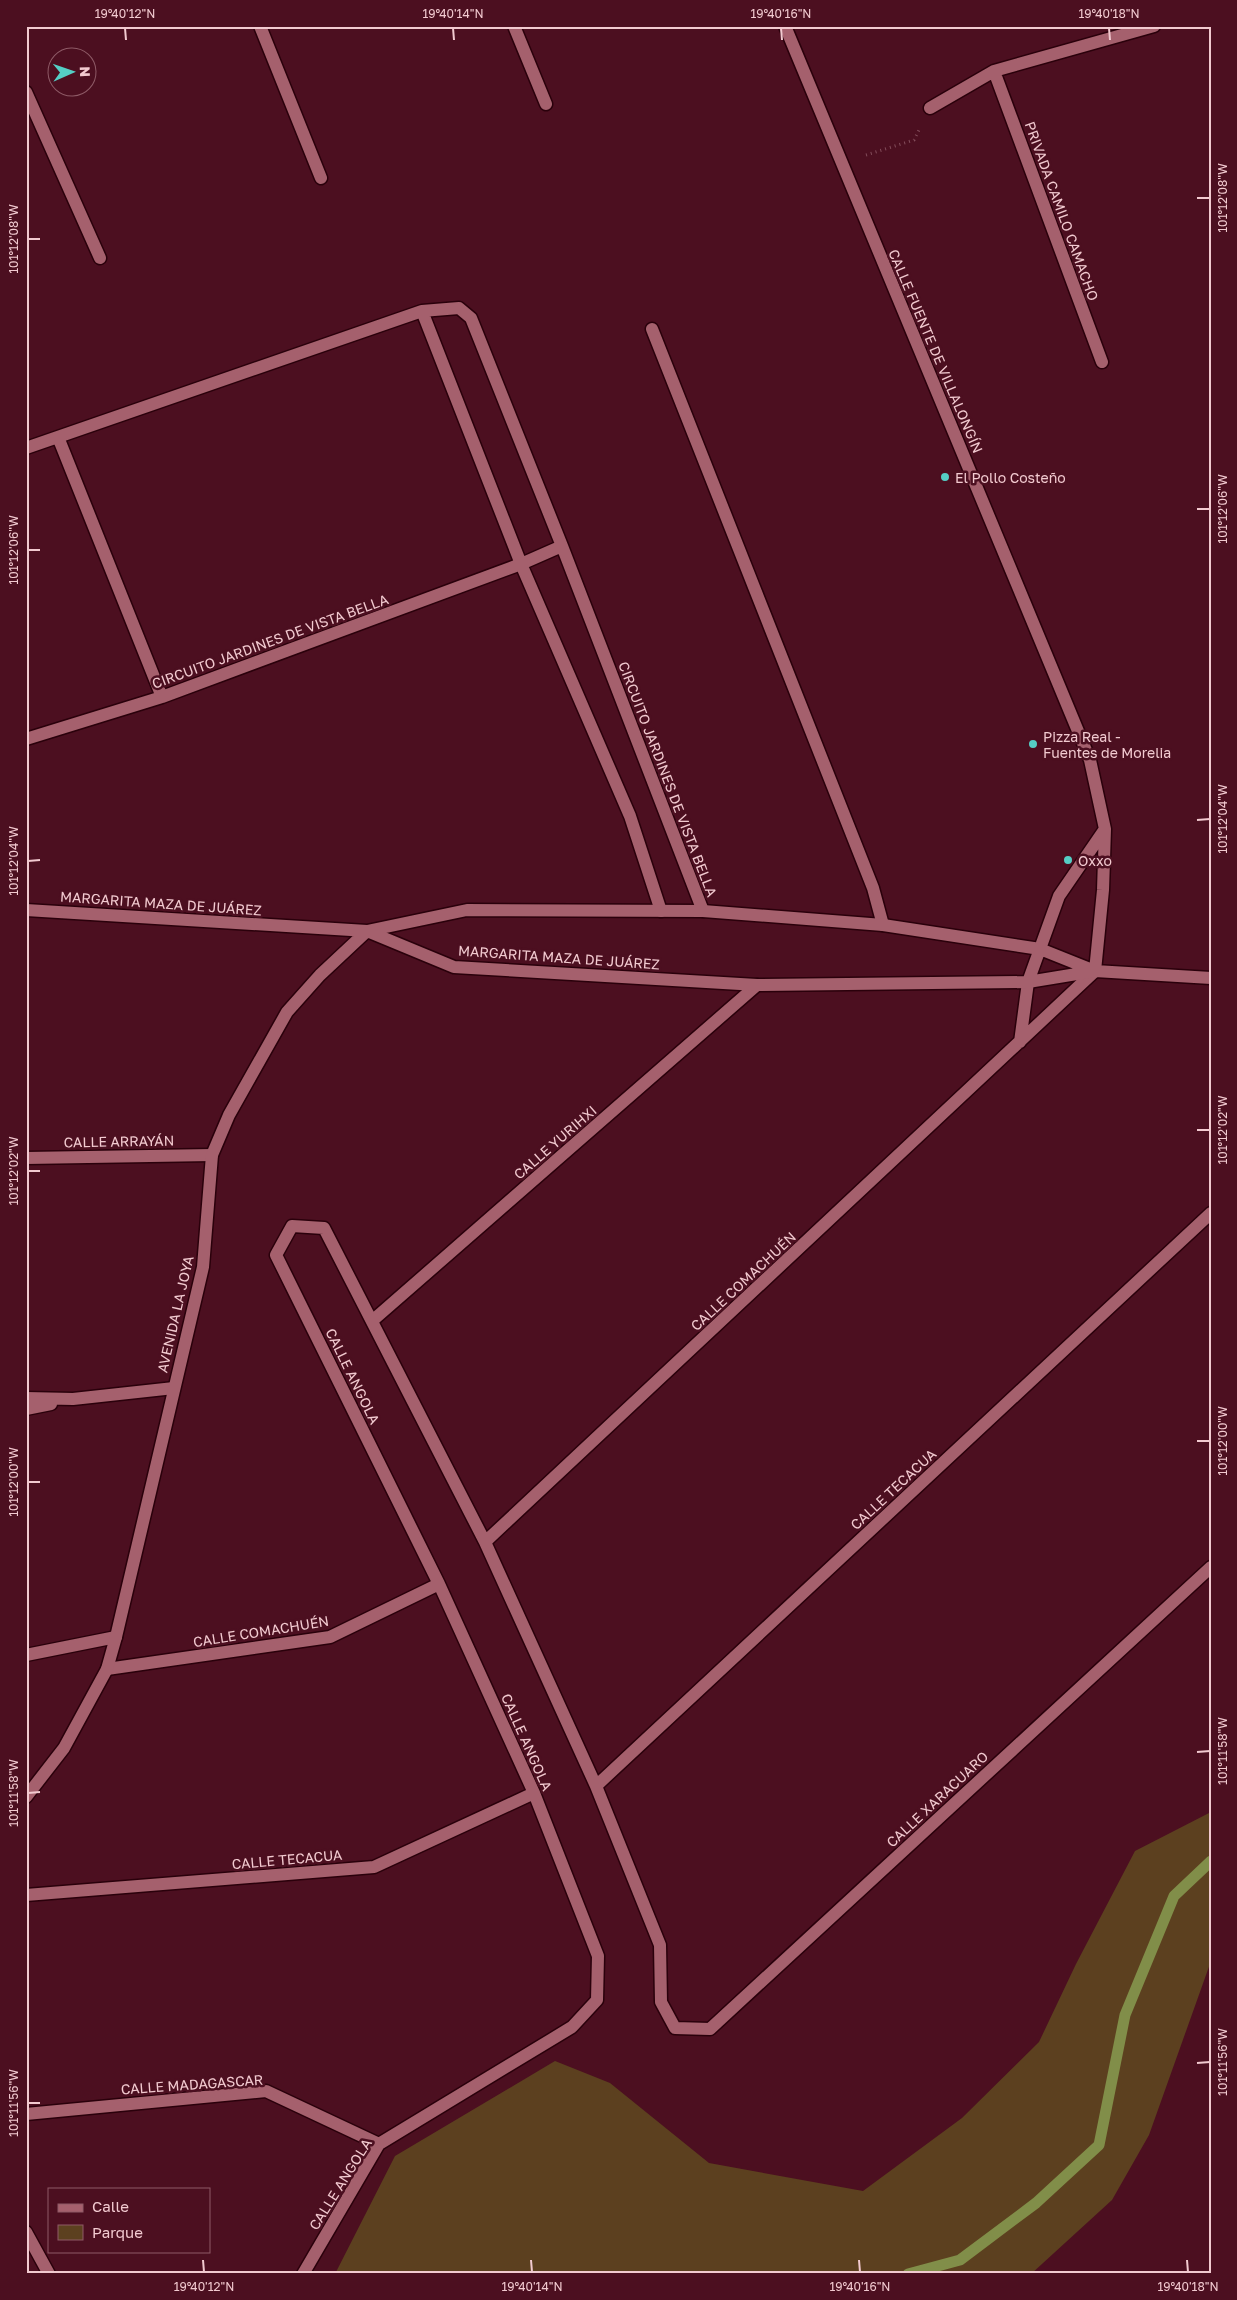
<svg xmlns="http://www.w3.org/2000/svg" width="1237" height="2300" viewBox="0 0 1237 2300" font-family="'Golos Text',sans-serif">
	<rect width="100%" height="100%" fill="#4c0f20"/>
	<!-- green -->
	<path fill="#5c401f" d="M1211,1812V1961L1149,2135L1112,2200L1031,2274H335L395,2156L555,2061L610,2083L709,2163L863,2191L962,2118L1039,2042L1076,1964L1135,1851Z"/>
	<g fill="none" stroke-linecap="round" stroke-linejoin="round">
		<!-- stream -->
		<path stroke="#818e49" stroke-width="11" d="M908,2274L960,2260L1036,2203L1099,2145L1125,2015L1174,1896L1211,1861"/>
		<!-- street casing -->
		<g stroke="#2a000b" stroke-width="15">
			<path id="street" d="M260,26L321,178
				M514,26L546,104
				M994,71L1102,362
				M26,92L100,258
				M930,108L994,71L1154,26
				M422,311L521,564L630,816L661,911
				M652,329L873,888L883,925
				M58,437L162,697
				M26,448L422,311L459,308L471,318L562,546L703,911
				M26,739L162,697L521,564L562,546
				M1020,1042L1028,982
				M26,1158L212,1155
				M372,1321L757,985
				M26,1398L73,1399L174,1388
				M26,1409L51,1404
				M485,1542L1095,971
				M26,1655L116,1637
				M107,1669L330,1637L439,1584
				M596,1786L1211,1213
				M26,1895L374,1867L534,1793
				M26,2114L266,2091L379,2144
				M26,2232L49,2274
				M303,2274L379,2144L572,2027L597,2000L598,1956L534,1793L439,1584L276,1255L292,1226L324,1228L485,1542L596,1786L660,1945L661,2002L675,2028L710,2029L1211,1567"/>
		</g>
		<!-- secondary casing -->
		<g stroke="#2a000b" stroke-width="15">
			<path id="secondary" d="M785,26L1090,760L1105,829L1103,890L1095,971
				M26,910L367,931L454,967L757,985L1028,982L1095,971L1211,978
				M1028,982L1059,896L1105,829
				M26,1797L64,1748L107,1669L116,1637L203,1267L212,1155L229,1115L287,1012L320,975L367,931L467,910L703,911L883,925L1040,949L1095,971"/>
		</g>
		<!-- path -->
		<path stroke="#834d5b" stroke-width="3" stroke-dasharray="1 4" stroke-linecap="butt" d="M866,155L914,140L919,130"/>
		<!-- street -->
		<use href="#street" stroke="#a5606d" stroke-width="12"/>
		<!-- secondary -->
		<use href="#secondary" stroke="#a5606d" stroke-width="12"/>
	</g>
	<!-- ticks -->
	<path fill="none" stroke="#f2cad0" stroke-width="2" d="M125,28L126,40M453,28L454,40M781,28L782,40M1109,28L1110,40M1197,198H1210M28,239H40M1197,509H1210M28,550H40M1197,820L1210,819M28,861L40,860M1197,1130H1210M28,1171H40M1197,1441H1210M28,1482H40M1197,1752L1210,1751M28,1793L40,1792M1197,2063L1210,2062M28,2103H40M203,2260L204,2272M531,2260L532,2272M859,2260L860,2272M1187,2260L1188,2272"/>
	<!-- markers -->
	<g fill="#55cec5" stroke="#4c0f20" stroke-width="2">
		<circle cx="945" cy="477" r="5"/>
		<circle cx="1033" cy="744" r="5"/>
		<circle cx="1068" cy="860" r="5"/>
	</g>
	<g text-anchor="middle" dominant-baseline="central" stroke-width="5" stroke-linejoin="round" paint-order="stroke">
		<!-- street labels -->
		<g font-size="14" fill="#f2cad0" stroke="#4c0f20">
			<text transform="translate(1062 211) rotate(70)">PRIVADA CAMILO CAMACHO</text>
			<text transform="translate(936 351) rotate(67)">CALLE FUENTE DE VILLALONGÍN</text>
			<text transform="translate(270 641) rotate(-20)">CIRCUITO JARDINES DE VISTA BELLA</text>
			<text transform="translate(668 779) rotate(69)">CIRCUITO JARDINES DE VISTA BELLA</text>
			<text transform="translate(161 903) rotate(4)">MARGARITA MAZA DE JUÁREZ</text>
			<text transform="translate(559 957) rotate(4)">MARGARITA MAZA DE JUÁREZ</text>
			<text transform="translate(119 1141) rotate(-1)">CALLE ARRAYÁN</text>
			<text transform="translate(555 1142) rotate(-41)">CALLE YURIHXI</text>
			<text transform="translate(743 1281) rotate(-43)">CALLE COMACHUÉN</text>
			<text transform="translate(175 1314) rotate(-77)">AVENIDA LA JOYA</text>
			<text transform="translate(353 1376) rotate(64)">CALLE ANGOLA</text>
			<text transform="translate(893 1489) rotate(-43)">CALLE TECACUA</text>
			<text transform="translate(261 1631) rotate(-9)">CALLE COMACHUÉN</text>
			<text transform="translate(527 1742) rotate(66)">CALLE ANGOLA</text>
			<text transform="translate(937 1799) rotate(-43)">CALLE XARACUARO</text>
			<text transform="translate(287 1859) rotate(-5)">CALLE TECACUA</text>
			<text transform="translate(192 2084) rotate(-4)">CALLE MADAGASCAR</text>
			<text transform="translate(340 2184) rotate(-58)">CALLE ANGOLA</text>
		</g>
		<!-- poi labels -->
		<g font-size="14" fill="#f2cad0" stroke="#4c0f20" text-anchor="start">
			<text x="955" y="477">El Pollo Costeño</text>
			<text x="1043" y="736">Pizza Real -<tspan x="1043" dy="16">Fuentes de Morelia</tspan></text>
			<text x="1078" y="860">Oxxo</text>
		</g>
	</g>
	<!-- border -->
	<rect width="1237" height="2300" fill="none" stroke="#4c0f20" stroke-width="55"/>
	<!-- legend -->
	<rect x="48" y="2188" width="162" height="65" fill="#4c0f20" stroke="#8e5a66"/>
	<rect x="58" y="2204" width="25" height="8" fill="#a5606d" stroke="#8e5a66"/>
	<text x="92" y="2212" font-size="15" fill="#f2cad0">Calle</text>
	<rect x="58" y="2225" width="25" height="15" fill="#5c401f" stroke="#8e5a66"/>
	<text x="92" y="2238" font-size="15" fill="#f2cad0">Parque</text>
	<!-- north arrow -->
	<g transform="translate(72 72) rotate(88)"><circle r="24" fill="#4c0f20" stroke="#8e5a66"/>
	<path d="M0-4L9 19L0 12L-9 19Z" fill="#55cec5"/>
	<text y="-8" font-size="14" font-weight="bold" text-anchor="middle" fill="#f2cad0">N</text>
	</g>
	<rect x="28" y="28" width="1182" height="2244" fill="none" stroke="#f2cad0" stroke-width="2"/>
	<g font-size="12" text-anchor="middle" fill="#f2cad0">
		<text x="125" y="18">19°40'12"N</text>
		<text x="453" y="18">19°40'14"N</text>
		<text x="781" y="18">19°40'16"N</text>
		<text x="1109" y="18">19°40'18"N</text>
		<text transform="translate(1223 198) rotate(-90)" y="4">101°12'08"W</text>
		<text transform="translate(14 239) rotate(-90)" y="4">101°12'08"W</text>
		<text transform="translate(1223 509) rotate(-90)" y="4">101°12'06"W</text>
		<text transform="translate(14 550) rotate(-90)" y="4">101°12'06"W</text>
		<text transform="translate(1223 819) rotate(-90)" y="4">101°12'04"W</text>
		<text transform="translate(14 861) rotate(-90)" y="4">101°12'04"W</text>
		<text transform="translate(1223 1130) rotate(-90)" y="4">101°12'02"W</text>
		<text transform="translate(14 1171) rotate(-90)" y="4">101°12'02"W</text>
		<text transform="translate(1223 1441) rotate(-90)" y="4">101°12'00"W</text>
		<text transform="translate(14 1482) rotate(-90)" y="4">101°12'00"W</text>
		<text transform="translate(1223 1751) rotate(-90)" y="4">101°11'58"W</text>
		<text transform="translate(14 1793) rotate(-90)" y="4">101°11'58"W</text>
		<text transform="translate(1223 2062) rotate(-90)" y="4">101°11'56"W</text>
		<text transform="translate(14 2103) rotate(-90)" y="4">101°11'56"W</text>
		<text x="204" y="2291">19°40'12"N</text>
		<text x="532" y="2291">19°40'14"N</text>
		<text x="860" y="2291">19°40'16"N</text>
		<text x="1188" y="2291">19°40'18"N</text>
	</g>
</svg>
